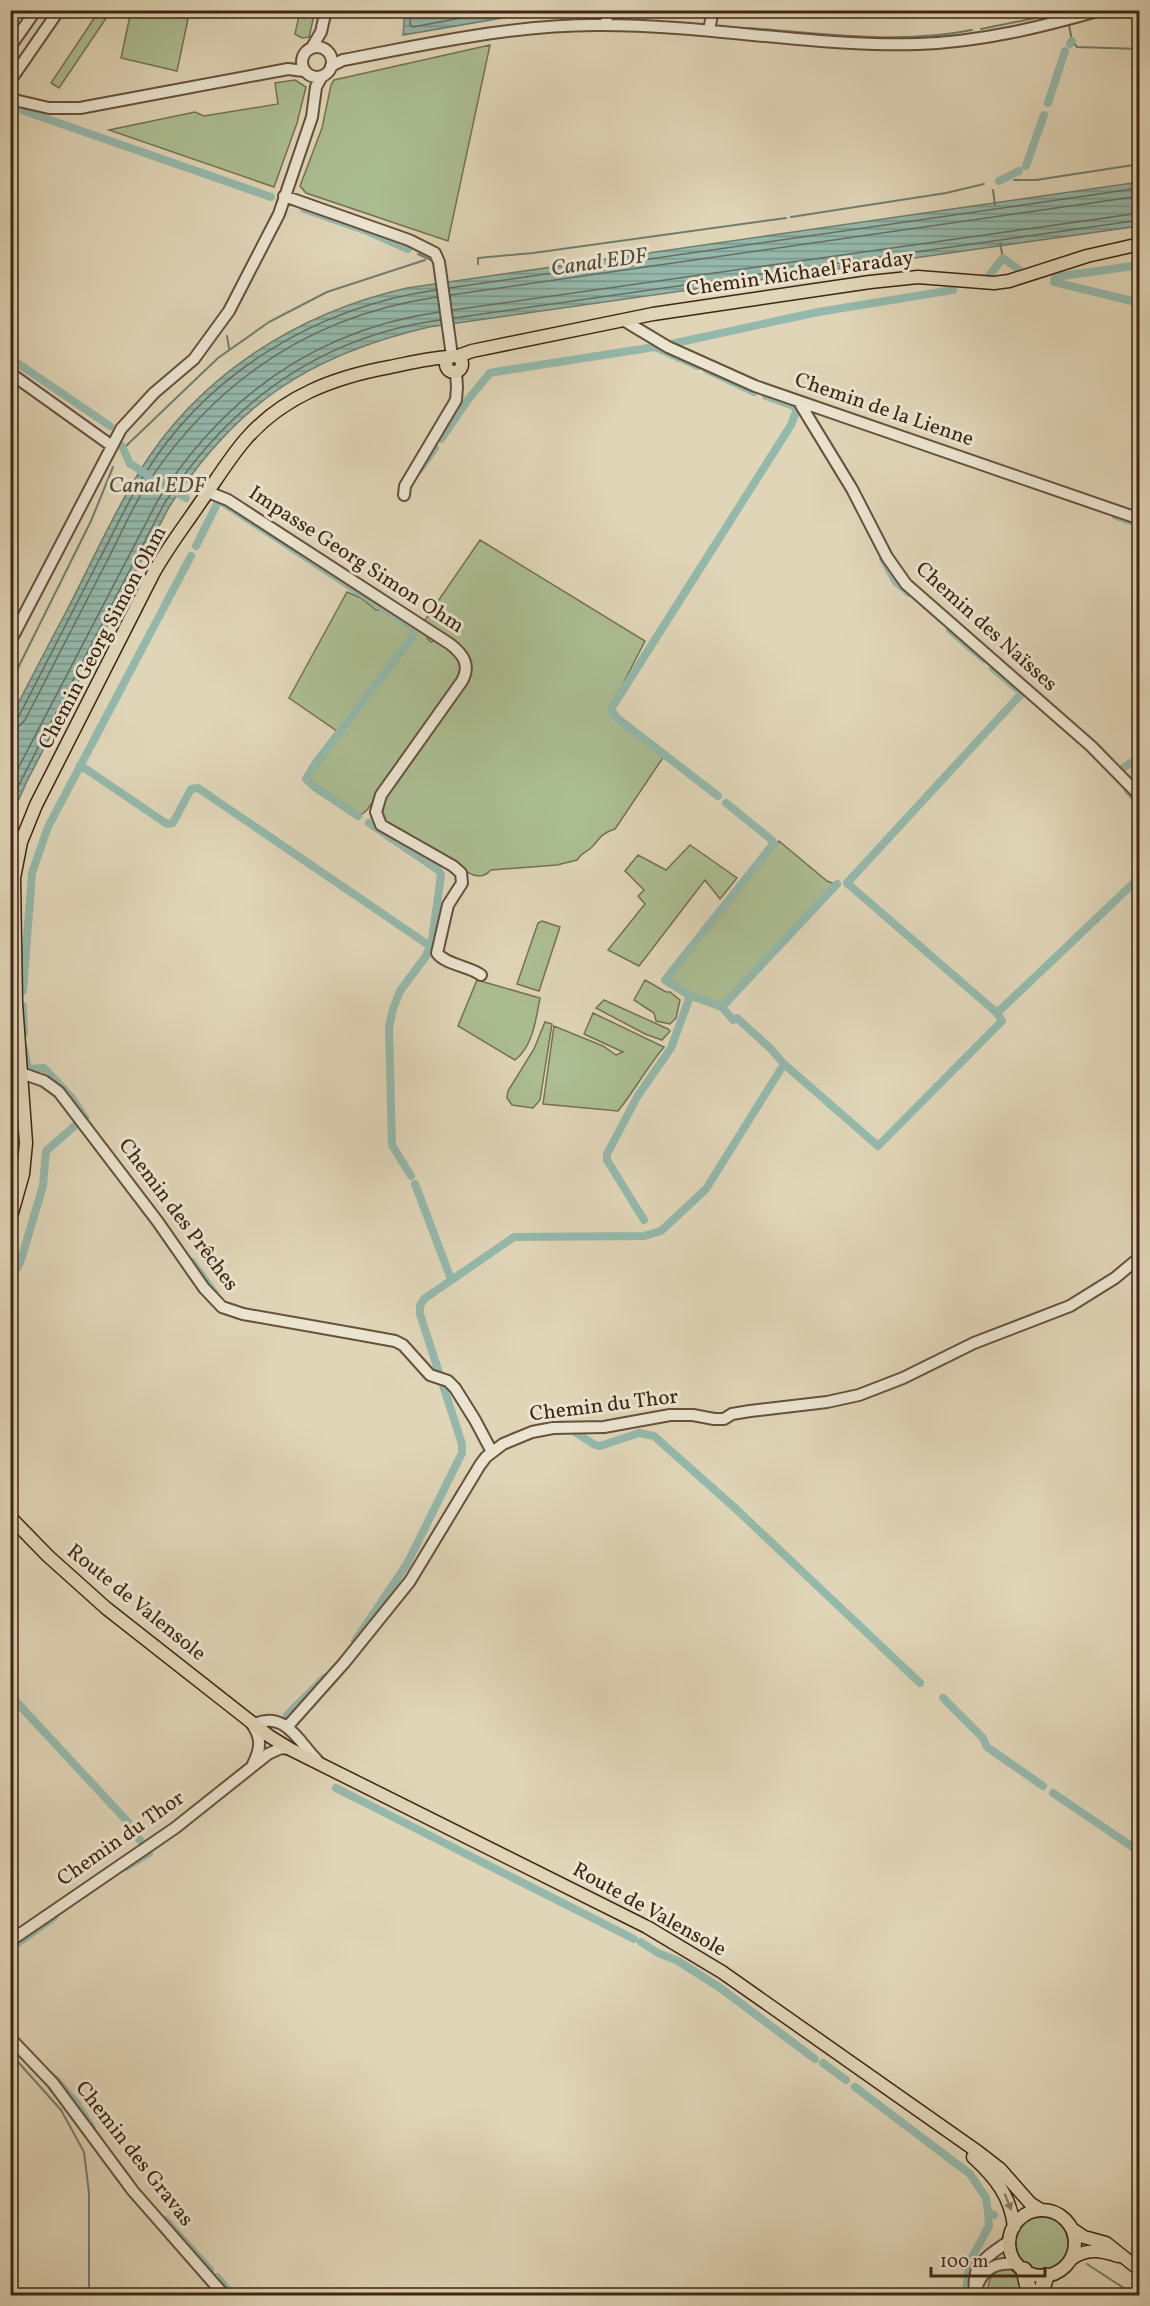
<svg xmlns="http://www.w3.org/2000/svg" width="1150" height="2306" viewBox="0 0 1150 2306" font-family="Vollkorn,serif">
	<defs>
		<pattern id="water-rules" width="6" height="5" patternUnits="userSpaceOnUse" patternTransform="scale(1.5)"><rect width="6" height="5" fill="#94b9ac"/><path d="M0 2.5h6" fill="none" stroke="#7a968b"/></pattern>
	</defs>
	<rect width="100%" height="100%" fill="#e0d5b7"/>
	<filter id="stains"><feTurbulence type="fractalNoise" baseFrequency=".00333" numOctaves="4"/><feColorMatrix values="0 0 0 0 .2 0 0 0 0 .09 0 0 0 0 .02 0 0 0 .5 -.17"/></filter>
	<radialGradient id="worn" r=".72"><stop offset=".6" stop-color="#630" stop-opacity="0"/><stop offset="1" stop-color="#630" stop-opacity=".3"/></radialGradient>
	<!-- grass -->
	<path fill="#acbe93" stroke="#747252" stroke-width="1.5" d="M99,11H111L59,88L51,83Z
		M131,11H148L188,19L177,71L121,58Z
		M300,11H315L309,37L302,38L295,34Z
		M490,45L448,241L306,193L300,186L322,128L331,85L334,80Z
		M295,80L306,87L297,123L274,187L109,130L195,112L204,116L278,104L275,83Z
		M480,540L645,641L610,709L664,756L615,829C602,833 600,838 592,847C586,853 582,852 577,860L557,865L491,870C488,873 485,876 479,876C468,876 461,866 452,860C436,850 387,831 381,815C378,808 384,799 387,793L470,671L423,623Z
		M347,592L361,598L376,610L387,609L429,634L427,638L431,642L437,639L455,652L464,670L403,760L367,810L361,815L308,779L341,734L289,698Z
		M779,841L827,881L835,884L722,1006L692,994L667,979L742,884Z
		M690,845L737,878L720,899L705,880L639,966L608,950L645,904L638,896L644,890L625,871L638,855L666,870Z
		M542,921L560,927L539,991L517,984L538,923Z
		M477,980L540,998C536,1019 533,1046 515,1060L458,1026Z
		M645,980L666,992H670L680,1000L676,1018L670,1024L656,1021L654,1013L634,1000Z
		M604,1000L668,1029L670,1031L662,1040L645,1034L596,1008Z
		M593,1013L664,1047C647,1067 635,1090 618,1111L543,1104L554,1026L603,1046L616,1055L623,1052L584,1034Z
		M545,1022L552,1024L540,1100L533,1108L512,1105L507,1098L508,1091L534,1049Z
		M1016 2243a26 26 0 1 1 52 0a26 26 0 1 1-52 0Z
		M1002,2267C1018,2269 1020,2281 1024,2295H989C986,2281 991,2275 1002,2267Z"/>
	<!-- water -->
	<path fill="url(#water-rules)" stroke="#717e6e" stroke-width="1.5" d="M405,11V10L510,11L502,18L403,35Z
		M1139,182V226L429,327C309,355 237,403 169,507L27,781L11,817C11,786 7,751 11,721C12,712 20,701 24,692C38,665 52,638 66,612C90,566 111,518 138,474C197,376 297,313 407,288Z"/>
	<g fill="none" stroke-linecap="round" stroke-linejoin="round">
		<!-- shore -->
		<path stroke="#686f5f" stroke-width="1.5" d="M411,10L410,25L413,27L503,10
			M449,288L1140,188
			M450,295L1140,196
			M453,310L1140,213
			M454,318L1140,220
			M10,720L19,716C45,665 72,613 98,562C113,534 126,505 143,477C206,373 317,307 436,290
			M10,727L19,726L25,720C53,666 81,612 108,559C122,532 134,503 151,478C220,377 315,315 437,297
			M10,784L158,500C224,396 316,330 439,312
			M10,802L164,504C230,402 319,337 440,320"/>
		<!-- stream -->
		<path stroke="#717e6e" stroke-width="2" d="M1069,25L1072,41L1077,47L1140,49
			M748,28C823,33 898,45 972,30
			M981,29L1075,10
			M1014,180H1036L1140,164
			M993,190L995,205
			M791,217L946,193L984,184
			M1000,243L1003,258
			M418,254L431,260
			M478,264V258L533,253L786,218
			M227,336L229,348
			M126,446L218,358L269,322L327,292L425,260
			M10,684L91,521L113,467
			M10,2053L61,2110L84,2152L89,2193V2296
			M1087,2264L1136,2296"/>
		<!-- canal -->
		<path stroke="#94b9ac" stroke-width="8" d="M1070,44L1072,41
			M1048,103L1065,51
			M10,106L271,197
			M1026,166L1044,115
			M999,181L1019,171
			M304,209L367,231L408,249
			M1140,265L1055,277L1054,282L1140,303
			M988,277L1003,258L1022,272
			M671,344L818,312L953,290
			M10,358L110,426
			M707,370L754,392
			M466,402L490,373L501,371L655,347L698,366
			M441,439L467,401
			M122,446L130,464
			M134,466L149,476
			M420,469L435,448
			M170,489L186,498
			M1116,516L1140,524
			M196,546L219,500L415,629L411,639L315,764L306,779L316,788L358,816
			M883,559L896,582L909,593
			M950,630L984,659
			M993,668L1016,688
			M80,765L167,824L173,823L191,789L198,788L430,946
			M1120,770L1140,757
			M1128,791L1140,804
			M718,796L617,718L611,709L791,425L797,409L791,405L766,396
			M369,823L438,870L441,875L432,940L426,956L400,991L393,1009L389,1028L392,1145L411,1176
			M837,884L722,1007L733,1020L737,1018L771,1049L784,1064L878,1146L1002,1021L997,1013L1140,877
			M23,991L32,873L48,827L191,556
			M689,995L722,1007
			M23,1006L24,1033
			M997,1013L847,883L1022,693
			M24,1049L28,1069L44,1068L72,1098L85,1118
			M415,1184L451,1279
			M644,1220L607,1160V1154L637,1097L671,1048L688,1002L689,995L665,980L774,843L773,841L726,803
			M192,1262L216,1295
			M10,1280L20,1263L43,1186L46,1151L78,1123
			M570,1429L595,1445L600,1446L639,1433L654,1436L735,1508L920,1683
			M355,1641L407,1564L462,1453V1444L420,1314V1306L424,1299L514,1237L644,1236L661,1231L706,1189L784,1064
			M10,1695L127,1821L142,1843
			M943,1698L983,1738L987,1747L1043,1786
			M287,1715L324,1678
			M336,1788L634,1939
			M1053,1793L1140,1852
			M126,1867L149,1853
			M641,1942L658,1953L678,1961L719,1987L815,2059
			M15,1945L54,1917
			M823,2063L846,2080
			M55,2079L77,2104L92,2128
			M855,2087L970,2174L986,2198L988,2212L994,2215
			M165,2220L210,2270
			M217,2277L233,2296
			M965,2296L970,2261L989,2226L988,2212"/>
		<!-- minor casing -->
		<g stroke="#66513b" stroke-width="14">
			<path id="minor" d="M606,25L607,10
				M709,30L713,10
				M302 62a15 15 0 1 1 30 0a15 15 0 1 1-30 0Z
				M10,47L36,10
				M312,47L321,32L326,10
				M331,66L343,60C428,44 515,24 602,25C708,25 813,47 918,44C980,42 1042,27 1101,10
				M10,81L59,10
				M10,99L49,108H80L288,69L304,71
				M284,196L409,240L435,253L439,262L452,356
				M623,320L668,347L755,386L1140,519
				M10,373L112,446
				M799,402L852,489L887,557L906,584L1091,746L1140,796
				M208,492L228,500L450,644C463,654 471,665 462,681L381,795L376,812L381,825L453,866L461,873L462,883L448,905L437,953C446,965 469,966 481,975
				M404,495L405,486L456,400L457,387L456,372
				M10,642L121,429L154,393L194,359L229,311L279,214L312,117L316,87L322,76
				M21,1073L44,1081L59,1092L158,1222L204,1288L222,1307L243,1314L362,1335L395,1341L403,1345L430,1375L448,1381L455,1388L475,1420L492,1452
				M251,1723C262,1737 261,1749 253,1764
				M257,1723C286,1712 299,1742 317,1760
				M287,1727L344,1663L410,1581L480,1465L486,1457L503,1444L532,1432L553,1428L604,1427L670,1415H693L714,1419H724L732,1414L750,1411L827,1402L859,1395L903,1378L974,1343L1070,1306L1115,1278L1140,1257
				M10,1941L175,1828L268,1754L281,1748L290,1749
				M10,2038L53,2083L133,2191L225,2296
				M977,2286C984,2267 998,2262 1017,2264
				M976,2296C969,2264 987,2257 1009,2241"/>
		</g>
		<!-- major casing -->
		<g stroke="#3d2512" stroke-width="15">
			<path id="major" d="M446 364a8 8 0 1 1 16 0a8 8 0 1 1-16 0Z
				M458,356L472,351L653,314L870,282L918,277L994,283L1009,281L1087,256L1140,244
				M10,1220L23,1174L26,1143L16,1003L14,878L21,842L36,805L152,576C165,551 184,527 200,503C215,482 228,460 245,440C283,396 335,377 390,367C410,363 429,358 449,357
				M10,1517L48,1556L106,1608L269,1736L290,1749L647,1927L722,1972L978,2152L1000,2169L1030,2203L1041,2210
				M973,2157C995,2177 1011,2197 1014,2227
				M1009 2243a33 33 0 1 1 66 0a33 33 0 1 1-66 0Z
				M1072,2229L1084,2237L1106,2243L1140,2270
				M1071,2259C1087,2248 1100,2250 1118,2256"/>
		</g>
		<!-- highway casing -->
		<g stroke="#3d2512" stroke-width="18">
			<path id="highway" d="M1024,2270L1030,2296
				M1040,2296L1046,2276"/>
		</g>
		<!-- minor -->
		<use href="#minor" stroke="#ebe4d0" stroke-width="10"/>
		<!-- major -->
		<use href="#major" stroke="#e0d5b7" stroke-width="12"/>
		<!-- highway -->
		<use href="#highway" stroke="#e0d5b7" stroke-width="15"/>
	</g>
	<!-- one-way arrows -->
	<defs><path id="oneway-solid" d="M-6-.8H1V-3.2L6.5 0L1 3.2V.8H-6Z" transform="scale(1.5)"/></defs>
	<use fill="#8e7d64" href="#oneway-solid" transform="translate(1008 2202) rotate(68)"/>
	<g text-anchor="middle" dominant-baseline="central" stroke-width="6" stroke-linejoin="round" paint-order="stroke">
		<!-- street labels -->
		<g font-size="21" fill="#3d2512" stroke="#ebe4d0">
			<text transform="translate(800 274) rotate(-8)">Chemin Michael Faraday</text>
			<text transform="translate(884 410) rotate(19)">Chemin de la Lienne</text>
			<text transform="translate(356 560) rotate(33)">Impasse Georg Simon Ohm</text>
			<text transform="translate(986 627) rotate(42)">Chemin des Naïsses</text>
			<text transform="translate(103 638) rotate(-62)">Chemin Georg Simon Ohm</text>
			<text transform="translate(178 1215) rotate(53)">Chemin des Prêches</text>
			<text transform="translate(604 1406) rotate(-7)">Chemin du Thor</text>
			<text transform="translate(136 1603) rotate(39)">Route de Valensole</text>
			<text transform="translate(121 1839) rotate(-35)">Chemin du Thor</text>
			<text transform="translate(649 1910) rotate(29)">Route de Valensole</text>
			<text transform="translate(134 2154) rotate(52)">Chemin des Gravas</text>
		</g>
		<!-- water labels -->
		<g font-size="22" font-style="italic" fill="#534a38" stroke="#ebe4d0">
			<text transform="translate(599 263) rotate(-8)">Canal EDF</text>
			<text x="157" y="486">Canal EDF</text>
		</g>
	</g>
	<!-- margin -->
	<rect width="1150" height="2306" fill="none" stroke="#e0d5b7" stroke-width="36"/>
	<rect x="12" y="12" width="1126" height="2282" fill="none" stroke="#3d2512" stroke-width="3"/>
	<rect x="18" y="18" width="1114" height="2270" fill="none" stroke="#3d2512" stroke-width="1.5"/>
	<!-- scale -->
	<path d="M931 2267v9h114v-9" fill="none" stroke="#3d2512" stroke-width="3"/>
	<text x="940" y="2267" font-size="18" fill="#3d2512" stroke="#ebe4d0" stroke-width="4.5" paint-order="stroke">100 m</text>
	<rect width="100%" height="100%" filter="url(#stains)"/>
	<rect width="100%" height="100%" fill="url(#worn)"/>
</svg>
